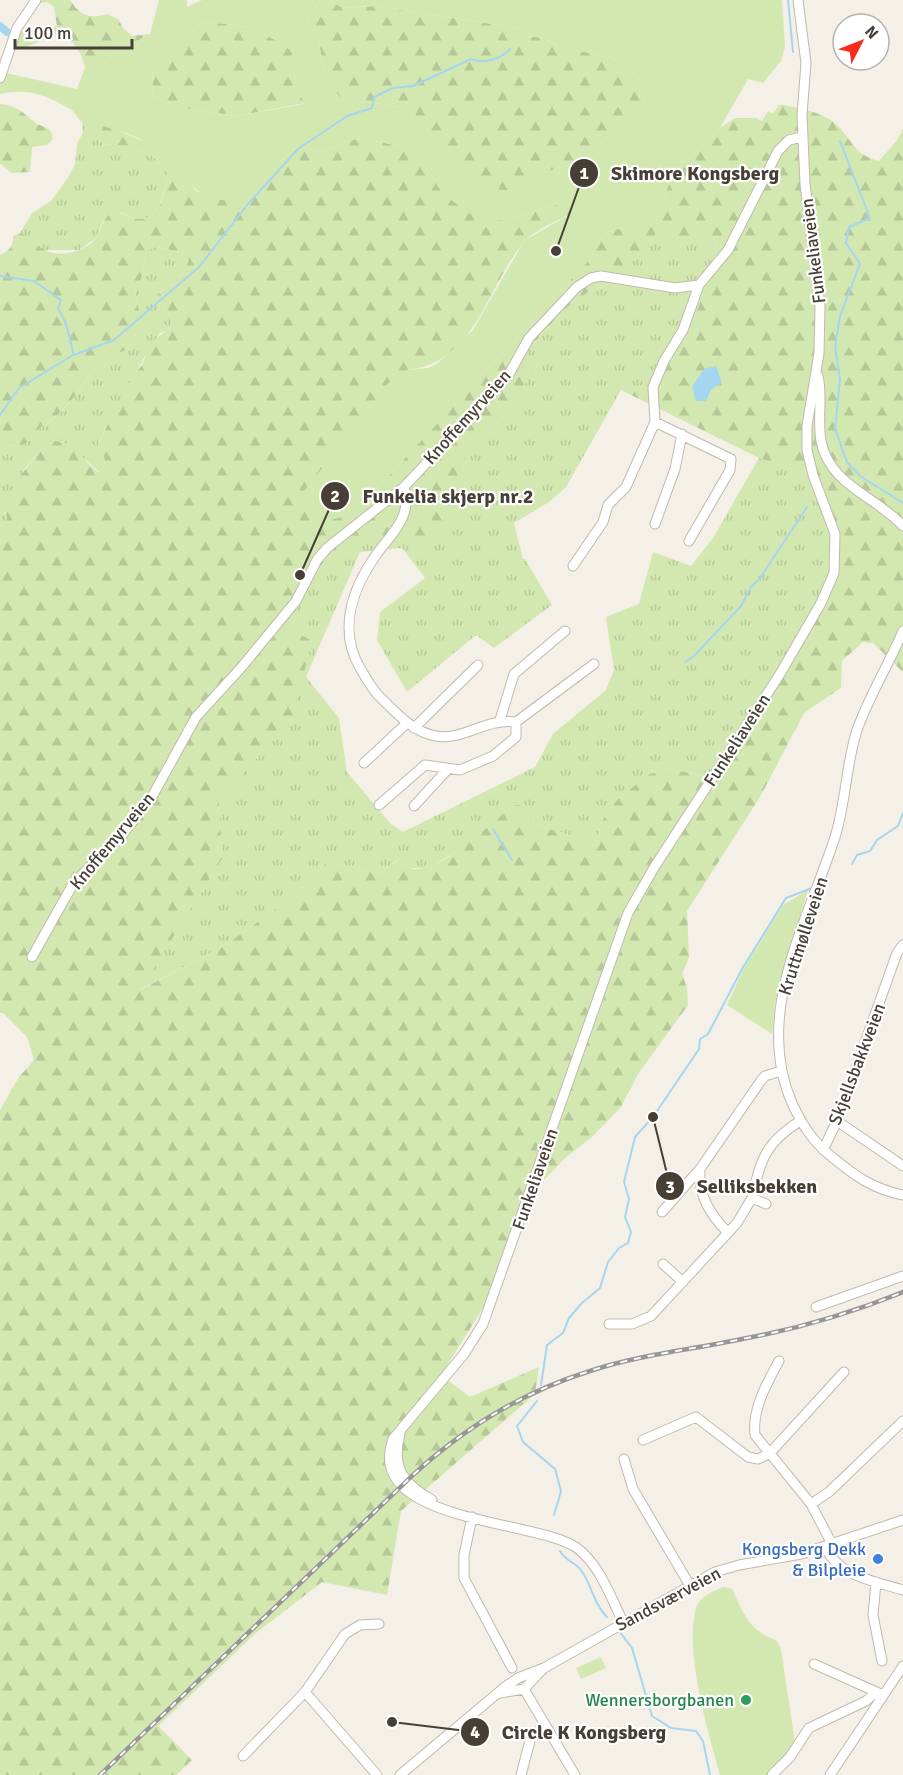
<svg xmlns="http://www.w3.org/2000/svg" width="903" height="1775" viewBox="0 0 903 1775" font-family="Signika,sans-serif">
	<defs>
		<pattern id="grass-tufts" width="24" height="20" patternUnits="userSpaceOnUse" patternTransform="scale(1.5)"><rect width="24" height="20" fill="#d3e8b0"/><path d="M3 7l-1-3M5 7V3M7 7l1-3M15 17l-1-3M17 17v-4M19 17l1-3" fill="none" stroke="#b6c898"/></pattern>
		<pattern id="forest-firs" width="22" height="20" patternUnits="userSpaceOnUse" patternTransform="scale(1.5)"><rect width="22" height="20" fill="#d3e8b0"/><path d="M5 1l3.5 6h-7zM16 11l3.5 6h-7z" fill="#b6c898"/></pattern>
	</defs>
	<rect width="100%" height="100%" fill="#f4efe7"/>
	<!-- grass -->
	<path fill="url(#grass-tufts)" d="M82,123L93,137L104,144L129,146L153,156L167,172C164,201 155,233 121,212L103,221L96,238L79,250H44L20,233L32,213L51,201L69,176L75,164L77,144L83,132Z
		M657,232L700,233L715,240L716,254L707,271L705,292L688,330L659,382L621,390L566,487L549,502L514,523L523,559H525L552,605L494,648L476,635L407,692L377,640L380,612L425,578L402,548L360,552L306,677L339,718L347,772L390,823L403,832L535,767L553,734L606,690L614,670L606,617L639,604L653,552L691,566L713,538L759,458L806,473L813,492L825,506L830,523L831,581L712,778L671,769L649,774L616,801L602,821L595,846L575,837L535,824L531,818L483,832L465,847L428,868H410L398,860L378,874L328,861L294,896L224,946L139,990L222,859L219,800L292,719L281,624L338,541L359,539L458,496L464,463L472,444L507,414L527,350L565,309L588,292L615,282Z
		M156,247L189,254C189,276 171,283 156,296L169,313L172,322L166,331L160,333L146,354L98,443L104,456L105,467L100,472L62,441L46,443L22,472L20,497L5,512L7,521L0,527V444C10,446 23,448 31,439C34,435 36,431 40,428C74,408 83,379 109,353H119L130,348L141,321L135,291L143,274L146,251Z"/>
	<!-- forest -->
	<path fill="url(#forest-firs)" fill-rule="evenodd" d="M39,0H70C79,15 91,20 107,14L118,19L123,28L132,36L150,34L112,55L77,89L85,67C81,51 73,37 56,34L20,50L13,47L20,30L27,35L57,26L54,7L47,2L38,3Z
		M320,0H327L344,8L375,6L518,28L528,36L543,38L564,48L612,57L646,83V95L639,111L579,161L544,173L523,190H500L477,175L429,132L411,110L366,101L346,103L327,84L318,39L307,21Z
		M202,22C245,25 255,26 292,51L296,85L305,103L237,116L182,108L152,96L153,68Z
		M0,104C15,105 23,112 33,121C42,129 51,124 53,139L47,145L32,147L30,172L12,173L0,164Z
		M779,105C794,105 826,114 837,125C853,141 854,155 879,161L897,140L903,129V672L873,643L863,642L842,661L841,688L804,713L760,797L687,911L689,958L682,974L687,988L688,1005L638,1074L621,1107L593,1136L565,1158L526,1199L493,1292L441,1375L470,1397L539,1367L535,1394L401,1511L387,1595L322,1582L256,1633L158,1726L192,1760L176,1775H0V1110L19,1077L34,1060L27,1037L3,1013H0V527L7,521L5,504L11,498L20,497L16,481L46,443C73,434 80,461 99,472L105,467L104,456L98,444L132,377L142,365L151,342L166,331L172,322L169,313L156,296C170,284 189,276 189,254L157,247L146,251L143,274L135,291L141,321L130,348L119,353H109C83,379 74,407 40,428C36,431 34,435 31,439C23,448 10,446 0,444V255C9,252 14,245 13,236L20,233C29,237 34,244 43,249C57,259 89,252 97,236C102,228 103,217 112,213C119,210 124,215 130,217C159,227 165,194 167,172L153,156L129,146L104,144L93,137L72,110L145,142L166,158L196,191L221,200L259,183L298,146L322,152L358,138L406,147L427,169L444,195L506,221L567,201L583,207C568,216 533,230 523,243C487,287 475,364 407,370L352,515L589,260L603,234L617,229L664,199L672,174L720,128L735,118H756L762,121L768,111L773,114ZM657,232L675,243L700,233L715,240L716,254L707,271L705,292L688,330L659,382L621,390L759,458L806,473L813,492L826,506L834,544L831,581L712,778L671,769L649,774L616,801L602,821L595,846L575,837L535,824L520,805H514C492,821 439,877 410,868C407,867 402,862 399,860L378,874L328,861L294,896L224,946L140,990L222,859L219,800L292,719L312,641L281,624L338,541L427,536L441,524L458,496L464,463L472,444L507,414L532,373L527,350L565,309L588,292L615,282Z"/>
	<!-- park -->
	<path fill="#d3e8b0" fill-rule="evenodd" d="M159,0H187V7L202,0H320L307,21L318,39L327,84L345,102L366,101L411,110L429,132L477,175L500,190H522L544,173L579,161L639,111L646,95V83L612,57L564,48L543,38L528,36L518,28L375,6L344,8L327,0H782L785,47L781,61L763,83L748,79L720,128L672,174L664,199L636,233L617,229L603,234L589,260L352,515L334,519L314,507L305,497V490L394,376L407,370L428,368L438,363L473,330L524,241L582,207L567,201L506,221L475,217L444,195L427,169L406,147L358,138L322,152L298,146L259,183L226,200C193,201 171,161 146,143C131,132 115,131 99,124C63,108 42,84 0,94V74L6,73L77,89L112,55L150,34ZM202,22C245,25 255,26 292,51L296,85L304,104L237,116L182,108L152,96L153,68Z
		M808,890L775,1002L772,1034L727,1005L743,970L783,905Z
		M724,1587L732,1589C745,1616 748,1629 777,1641L781,1649L795,1743L771,1775H720C708,1732 684,1651 696,1608C700,1596 713,1591 724,1587Z
		M601,1657L606,1668L581,1679L576,1668Z"/>
	<!-- water -->
	<path fill="#a4d6f0" d="M716,366L722,382L711,390L706,401H696L692,387L704,369Z"/>
	<g fill="none" stroke-linecap="round" stroke-linejoin="round">
		<!-- stream -->
		<path stroke="#a4d6f0" stroke-width="2" d="M788,0L793,52
			M840,141L870,218L849,227L846,243L860,264L840,316L835,347L840,379L835,429L847,462L860,476L903,503
			M0,276L34,281L61,300L58,309C68,322 69,339 74,355L114,340L199,267L248,204L298,149L347,116L372,108L374,97L393,88L413,86L471,59C484,64 500,60 510,49
			M0,415L19,388L73,355
			M685,662L694,656L741,606L751,587L760,578L807,507
			M493,829L512,860
			M852,864L857,855L870,851L877,840L898,826L903,813
			M541,1385L547,1345L563,1333L569,1318L582,1303L600,1288L608,1262L619,1248L628,1243L631,1232L625,1217L629,1199L624,1182L635,1137L653,1117L699,1049L700,1039L708,1034L742,969L786,898L812,888
			M537,1401L517,1426L523,1442L555,1469L561,1491L554,1515
			M560,1551C564,1560 575,1562 581,1570C592,1585 593,1603 607,1617
			M619,1631L632,1648L652,1716L671,1728L696,1731L703,1741L710,1775"/>
		<!-- canal -->
		<path stroke="#a4d6f0" stroke-width="8" d="M0,26L7,32"/>
		<!-- minor casing -->
		<g stroke="#c2b9ad" stroke-width="11">
			<path id="minor" d="M0,78L17,28L36,0
				M818,376C823,397 817,419 821,441C829,485 877,497 903,526
				M655,422L653,387L664,361L683,330L699,285L728,250L778,151L789,140L802,137
				M655,422L731,459L730,470L689,541
				M404,487C413,516 392,533 376,555C352,589 338,630 360,668C367,679 372,690 381,698C397,714 413,732 436,736C463,741 485,718 516,722L594,664
				M655,524L675,469L682,434
				M573,566L603,522L608,505L626,487L655,422
				M903,631C889,664 869,696 857,730C846,764 846,802 835,837C808,921 753,1013 792,1103C802,1125 813,1142 832,1157C855,1176 873,1189 903,1195
				M500,720L514,674L565,631
				M414,728L478,665
				M364,763L407,723
				M379,805L425,765L460,770L493,756L516,737V722
				M414,806L447,770
				M32,957L73,884L123,834L153,795L196,717L240,669L296,601L317,560L327,548L404,487L508,376L529,338L577,287L591,278L601,276L675,288L699,285
				M837,1121L903,1166
				M823,1150L837,1121L897,953L903,945
				M700,1169C698,1196 710,1214 728,1233
				M752,1198C761,1159 765,1143 800,1121
				M662,1212L700,1169L760,1082L765,1076L781,1071
				M663,1264L683,1282
				M816,1307L903,1276
				M609,1324H632L651,1316L737,1223L752,1198L766,1204
				M779,1361C767,1383 752,1409 755,1435L811,1504L832,1544
				M400,1434C391,1467 403,1484 432,1500
				M643,1440L696,1417L748,1457L758,1459L769,1454L844,1372
				M624,1459L633,1489L689,1584
				M811,1504L829,1492L903,1421
				M472,1517L464,1555V1578L512,1668
				M825,1546C837,1576 874,1581 903,1590
				M876,1582L873,1615L882,1661
				M623,1622C611,1598 600,1565 577,1548C536,1519 363,1523 393,1439L464,1354L483,1324L628,913L655,866L780,674L821,603L834,573L835,534L813,475L807,450V426L819,353L820,307L805,184L802,115L806,63L798,0
				M814,1664L881,1694
				M524,1689L575,1775
				M305,1692L377,1775
				M500,1693L524,1689L543,1669
				M243,1756L305,1692L345,1634L360,1625L379,1624
				M400,1775L505,1687L518,1678L544,1668L715,1572L739,1565L801,1554L903,1520
				M521,1775L531,1737L544,1727
				M772,1775L790,1757L809,1728L866,1701L876,1692
				M830,1775L903,1666"/>
		</g>
		<!-- minor -->
		<use href="#minor" stroke="#fff" stroke-width="9"/>
		<!-- rail casing -->
		<g stroke="#969696" stroke-width="4.5">
			<path id="rail" d="M100,1775L413,1475C463,1429 521,1393 587,1372C637,1355 690,1350 742,1339C797,1329 851,1313 903,1292"/>
		</g>
		<!-- rail -->
		<use href="#rail" stroke="#fff" stroke-width="2" stroke-dasharray="7" stroke-linecap="butt"/>
	</g>
	<!-- markers -->
	<circle fill="#3f7fe0" stroke="#fff" stroke-width="2" cx="878" cy="1559" r="6"/>
	<circle fill="#2e9e5b" stroke="#fff" stroke-width="2" cx="746" cy="1700" r="6"/>
	<g text-anchor="middle" dominant-baseline="central" stroke-width="4.5" stroke-linejoin="round" paint-order="stroke">
		<!-- street labels -->
		<g font-size="18" fill="#473f36" stroke="#fff">
			<text transform="translate(813 251) rotate(-97)">Funkeliaveien</text>
			<text transform="translate(467 417) rotate(-48)">Knoffemyrveien</text>
			<text transform="translate(737 740) rotate(-57)">Funkeliaveien</text>
			<text transform="translate(112 841) rotate(-50)">Knoffemyrveien</text>
			<text transform="translate(803 936) rotate(-72)">Kruttmølleveien</text>
			<text transform="translate(857 1064) rotate(-69)">Skjellsbakkveien</text>
			<text transform="translate(535 1179) rotate(-71)">Funkeliaveien</text>
			<text transform="translate(668 1599) rotate(-28)">Sandsværveien</text>
		</g>
		<!-- shop labels -->
		<g font-size="18" fill="#366cbe" stroke="#fff" text-anchor="end">
			<text x="866" y="1549">Kongsberg Dekk<tspan x="866" dy="21">&amp; Bilpleie</tspan></text>
		</g>
		<!-- leisure labels -->
		<g font-size="18" fill="#27864d" stroke="#fff" text-anchor="end">
			<text x="734" y="1700">Wennersborgbanen</text>
		</g>
	</g>
	<!-- callouts -->
	<path fill="none" stroke="#473f36" stroke-width="2" d="M556 251L584 173M300 575L335 496M653 1117L670 1186M392 1722L475 1732"/>
	<g fill="#473f36" stroke="#fff" stroke-width="2">
		<circle cx="556" cy="251" r="6"/>
		<circle cx="300" cy="575" r="6"/>
		<circle cx="653" cy="1117" r="6"/>
		<circle cx="392" cy="1722" r="6"/>
		<circle cx="584" cy="173" r="15"/>
		<circle cx="335" cy="496" r="15"/>
		<circle cx="670" cy="1186" r="15"/>
		<circle cx="475" cy="1732" r="15"/>
	</g>
	<g font-size="18" text-anchor="middle" font-weight="bold" fill="#fff">
		<text x="584" y="179">1</text>
		<text x="335" y="502">2</text>
		<text x="670" y="1193">3</text>
		<text x="475" y="1738">4</text>
	</g>
	<g font-size="20" text-anchor="middle" font-weight="bold" fill="#473f36" stroke="#fff" stroke-width="4.5" stroke-linejoin="round" paint-order="stroke">
		<text x="695" y="180">Skimore Kongsberg</text>
		<text x="448" y="503">Funkelia skjerp nr.2</text>
		<text x="757" y="1193">Selliksbekken</text>
		<text x="584" y="1739">Circle K Kongsberg</text>
	</g>
	<!-- north arrow -->
	<g transform="translate(861 42) rotate(48)"><circle r="28" fill="#ffffff" stroke="#b5b2af" stroke-width="1.5"/>
	<path d="M0-4.5L10 22L0 15L-10 22Z" fill="#fa2b18"/>
	<text y="-9" font-size="16" font-weight="bold" text-anchor="middle" fill="#473f36">N</text>
	</g>
	<!-- scale -->
	<path d="M15 39v9h117v-9" fill="none" stroke="#473f36" stroke-width="3"/>
	<text x="24" y="39" font-size="18" fill="#473f36" stroke="#ffffff" stroke-width="4.5" paint-order="stroke">100 m</text>
</svg>
